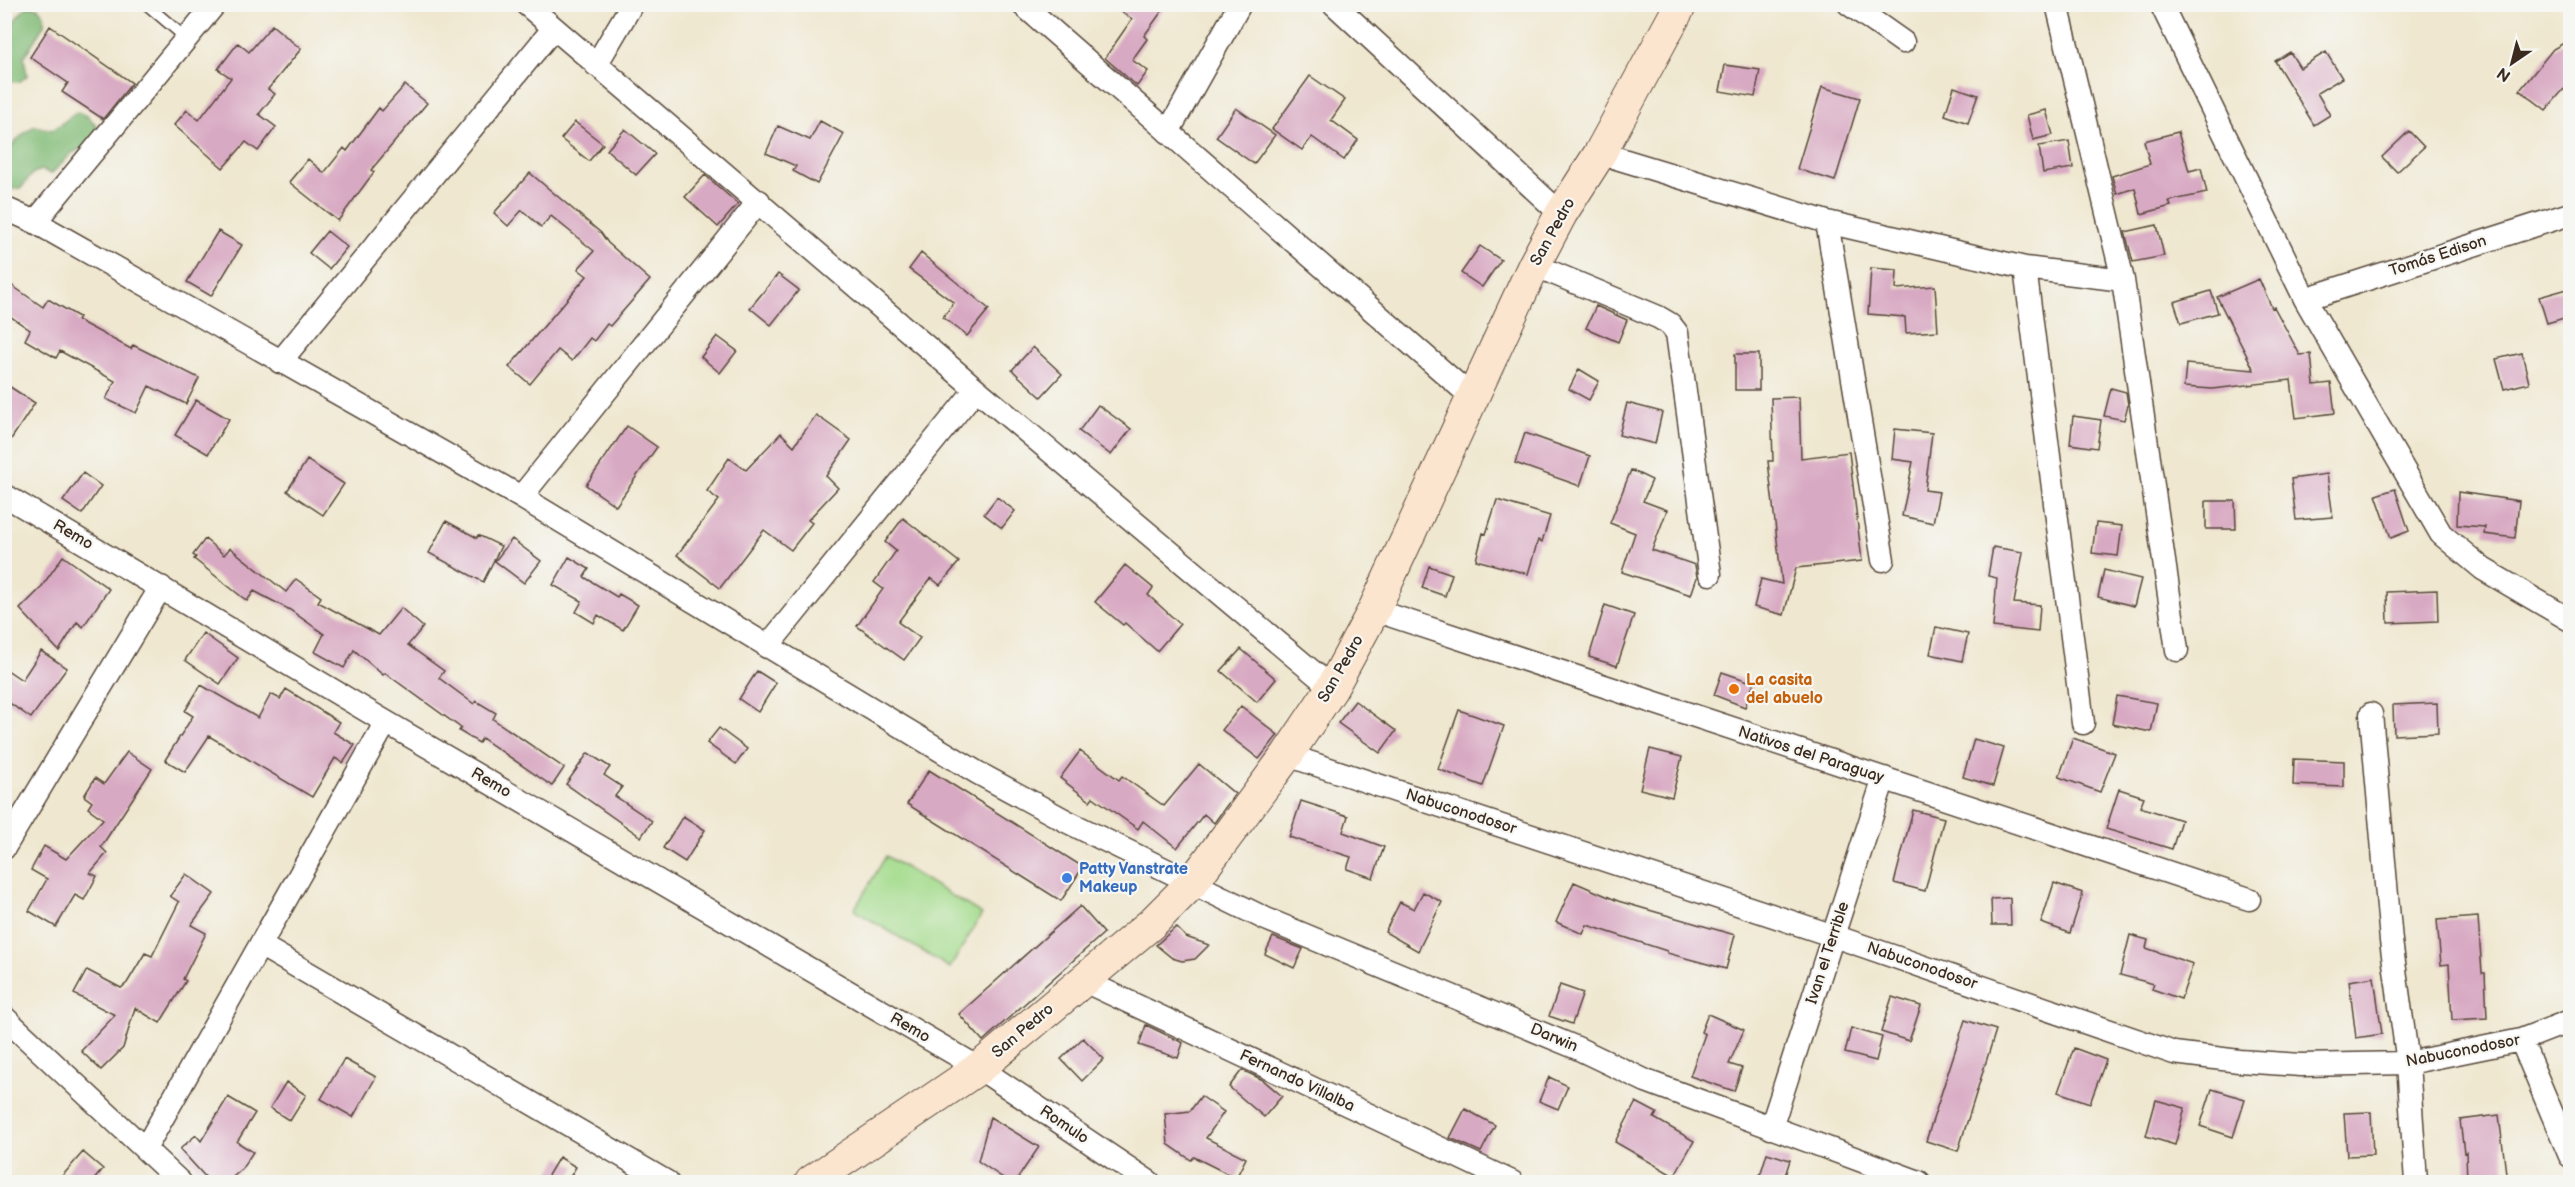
<svg xmlns="http://www.w3.org/2000/svg" width="2575" height="1187" viewBox="0 0 2575 1187" font-family="'Balsamiq Sans',sans-serif">
	<rect width="100%" height="100%" fill="#f6f6f2"/>
	<filter id="ink" filterUnits="userSpaceOnUse"><feTurbulence type="fractalNoise" baseFrequency=".0167" numOctaves="2"/><feDisplacementMap in="SourceGraphic" scale="12" xChannelSelector="R" yChannelSelector="G"/><feConvolveMatrix kernelMatrix="1 2 1 2 8 2 1 2 1" color-interpolation-filters="sRGB"/></filter>
	<filter id="wash" filterUnits="userSpaceOnUse"><feTurbulence type="fractalNoise" baseFrequency=".008" numOctaves="4" result="noise"/><feDisplacementMap in="SourceGraphic" scale="24" xChannelSelector="R" yChannelSelector="G"/><feGaussianBlur stdDeviation="1.35" result="paint"/><feColorMatrix in="noise" values="0 0 0 0 0 0 0 0 0 0 0 0 0 0 0 0 0 1.4 0 .05"/><feComposite in="paint" operator="in"/></filter>
	<g filter="url(#wash)">
		<rect width="100%" height="100%" fill="#efe7cf"/>
		<!-- green -->
		<path fill="#a4dc8d" stroke="#708356" stroke-width="1.5" d="M886,856L982,914L950,968L854,910Z"/>
		<!-- forest -->
		<path fill="#83bc78" stroke="#5f734b" stroke-width="1.5" d="M28,6L38,8L44,15V25L24,57L27,76L19,82L5,81C4,49 1,29 28,6Z
			M77,112L87,116L100,130L91,144L72,153L51,174L42,170L33,173L21,188L11,189L5,186C4,153 6,146 34,126L53,130Z"/>
		<g id="blocks">
			<!-- building -->
			<path fill="#d8a9c2" d="M1111,4H1167L1144,36L1147,39L1132,60L1148,71L1137,86L1105,58L1132,19Z
				M272,25L301,49L268,89L275,94L259,114L276,127L258,151L246,142L223,168L174,125L187,110L199,120L231,78L218,69L238,43L249,52Z
				M50,26L132,83L103,119L62,92L68,83L30,57Z
				M2571,39V85L2563,90L2546,110L2520,90L2553,49Z
				M2290,52L2300,68L2326,52L2342,78L2317,93L2330,115L2314,125L2275,61Z
				M1725,65L1760,70L1755,97L1720,91Z
				M1310,76L1345,100L1331,120L1358,140L1344,160L1312,137L1302,150L1272,129Z
				M405,85L427,103L371,170L374,172L338,221L289,182L308,159L324,173L344,148L347,151L379,108L382,111Z
				M1822,87L1860,98L1835,181L1797,169Z
				M1954,87L1978,95L1968,123L1945,115Z
				M1236,108L1275,135L1254,164L1216,137Z
				M2046,110L2053,135L2033,140L2027,115Z
				M820,121L844,134L817,184L793,171L796,166L766,153L778,126L810,140Z
				M575,122L603,144L589,161L561,139Z
				M625,129L655,154L636,175L607,150Z
				M2409,131L2424,147L2397,172L2382,157Z
				M2178,132L2189,171L2201,168L2207,193L2169,201L2171,206L2141,214L2135,188L2117,194L2112,176L2150,164L2144,141Z
				M2069,141L2073,168L2043,173L2039,146Z
				M530,173L601,233L608,243L650,280L610,326L607,324L594,341L590,338L572,361L558,350L530,384L509,367L587,276L578,269L594,251L551,216L541,227L522,210L508,226L494,213Z
				M705,175L738,204L718,227L685,197Z
				M2157,225L2164,256L2133,262L2125,232Z
				M218,231L242,245L211,296L187,282Z
				M327,231L347,247L329,269L309,253Z
				M1480,246L1501,260L1482,287L1461,273Z
				M921,253L989,309L967,336L943,317L954,303L909,269Z
				M1871,268L1897,270L1896,289L1935,286L1938,331L1906,333L1905,317L1868,314Z
				M778,274L799,290L771,325L750,308Z
				M2259,279L2272,308L2274,307L2300,355L2311,354L2314,385L2331,383L2335,413L2296,418L2291,380L2212,389L2184,387L2186,364L2254,370L2217,297Z
				M4,280L43,307L48,299L79,317L77,320L131,349L133,345L199,378L186,404L149,386L136,413L106,399L115,381L60,351L56,358L25,340L30,330L4,312Z
				M2571,288V316L2547,323L2539,297Z
				M2211,291L2218,313L2181,323L2174,302Z
				M1596,306L1627,320L1618,342L1586,328Z
				M717,336L737,351L720,373L701,357Z
				M1033,347L1062,374L1041,397L1012,370Z
				M2522,353L2529,383L2504,389L2496,359Z
				M1735,354H1759V390H1735Z
				M1579,369L1599,381L1589,400L1569,389Z
				M4,383L35,403L4,450Z
				M2111,388L2126,392L2128,405L2124,420L2104,416Z
				M1799,397L1801,458L1849,452L1862,561L1796,568L1784,615L1754,607L1761,579L1782,584L1768,461H1773L1771,398Z
				M196,400L229,419L208,454L175,435Z
				M1627,403L1662,412L1655,444L1619,435Z
				M1098,405L1131,429L1111,455L1079,431Z
				M816,415L851,440L826,476L838,488L808,520L812,523L791,550L764,530L720,588L677,555L719,500L707,491L729,458L746,470L781,433L794,446Z
				M2073,416L2101,420L2097,448L2070,444Z
				M627,426L657,447L616,506L586,485Z
				M1895,429L1932,433L1925,490L1939,492L1933,523L1902,516L1913,462L1892,459Z
				M1525,433L1590,456L1580,486L1515,463Z
				M307,460L344,484L323,515L287,491Z
				M1631,470L1652,480L1643,501L1667,510L1652,550L1695,565L1697,577L1691,595L1622,572L1635,533L1610,523Z
				M83,473L101,486L82,514L63,501Z
				M2327,474L2333,517L2296,520L2291,479Z
				M2395,489L2409,531L2391,538L2376,495Z
				M2458,492L2519,501L2515,538L2484,534L2485,527L2457,525Z
				M997,497L1015,511L1002,528L984,514Z
				M1497,500L1550,516L1542,542L1538,540L1528,574L1476,560L1483,533L1486,534Z
				M2206,501H2235L2236,529H2206Z
				M903,518L959,562L940,585L931,578L898,622L920,638L904,660L857,626L883,589L874,582L896,551L885,542Z
				M446,521L477,538L478,535L501,546L483,582L429,553Z
				M2096,523L2122,526L2118,556L2092,553Z
				M205,539L224,555L230,548L286,592L296,579L321,597L318,602L379,635L401,608L423,627L408,645L444,671L439,678L474,704L476,701L496,713L493,719L564,768L552,786L482,738L479,743L459,731L461,728L385,673L383,675L354,650L344,668L315,652L324,634L290,610L254,591L247,601L194,559L196,557L193,555Z
				M512,539L541,561L524,583L495,561Z
				M1993,547L2023,552L2014,603L2040,605L2038,632L1993,627L1997,578L1988,576Z
				M63,556L109,589L83,627L77,622L59,651L20,609L40,589Z
				M569,557L589,569L584,577L617,597L619,594L638,605L623,630L598,615L594,623L576,612L582,601L553,585Z
				M1125,565L1153,588L1148,595L1180,624L1157,651L1125,623L1123,625L1095,602Z
				M1429,566L1452,574L1445,596L1422,588Z
				M2104,570L2141,579L2134,606L2098,597Z
				M2437,590L2438,621L2388,623L2387,592Z
				M1605,605L1634,615L1617,666L1589,657Z
				M1936,627L1968,634L1962,661L1930,654Z
				M203,633L238,658L220,684L185,660Z
				M1241,649L1276,679L1257,702L1221,671Z
				M41,651L67,668L31,718L4,699V668L22,680Z
				M757,671L776,683L758,712L739,699Z
				M1722,672L1754,683L1745,707L1714,695Z
				M201,685L258,718L271,694L280,699L286,689L339,722L333,732L355,745L343,763L335,758L312,797L209,736L185,772L165,760L193,716L185,711Z
				M2117,696L2157,703L2151,732L2112,724Z
				M1355,701L1396,731L1380,753L1338,723Z
				M2437,703L2438,733L2394,735L2393,705Z
				M1241,706L1278,735L1259,759L1222,730Z
				M1459,710L1504,726L1483,786L1438,769Z
				M719,728L747,749L736,764L707,743Z
				M2073,738L2115,753L2100,792L2059,777Z
				M1974,739L2004,748L1993,786L1963,777Z
				M1650,749L1682,757L1672,797L1640,789Z
				M1080,751L1119,780L1122,776L1164,806L1199,764L1235,794L1214,823L1204,814L1177,848L1143,821L1138,829L1093,797L1090,801L1060,778Z
				M127,752L152,769L101,847L107,853L90,873L97,876L84,900L75,895L56,927L29,911L47,879L31,870L44,846L66,859L103,819L88,808L92,802L84,796L95,778L104,784Z
				M588,753L610,767L604,775L622,787L615,796L652,821L641,837L566,784Z
				M2294,759L2344,761V787L2293,785Z
				M929,770L1083,867L1061,901L907,804Z
				M2119,789L2144,797L2140,807L2181,820L2172,849L2106,829Z
				M1301,801L1348,816L1343,832L1384,847L1373,878L1347,869L1351,857L1289,837Z
				M1913,810L1944,818L1925,891L1894,883Z
				M683,816L705,830L685,862L663,848Z
				M186,874L214,894L191,925L206,933L183,979L186,981L160,1023L135,1008L123,1048L101,1070L81,1051L115,1015L74,994L87,970L121,988L127,983L145,953L152,956L179,902L170,896Z
				M1574,882L1618,901L1735,935L1726,969L1667,953V951L1587,925L1583,934L1556,922Z
				M2054,883L2083,893L2070,933L2041,923Z
				M1423,892L1442,902L1418,951L1385,932L1400,902L1414,909Z
				M2010,898L2011,925H1992L1991,899Z
				M1080,906L1104,933L983,1041L959,1014Z
				M2478,917L2482,973H2485L2487,1018L2452,1020L2449,964L2441,965L2437,920Z
				M1176,927L1186,937L1209,945L1195,959L1182,961L1172,958L1156,945Z
				M2130,935L2148,940L2146,948L2193,964L2181,999L2152,989L2154,984L2120,975Z
				M1273,937L1303,949L1294,968L1265,954Z
				M2374,977L2382,1034L2356,1038L2349,981Z
				M1560,985L1583,993L1572,1024L1549,1016Z
				M1892,997L1921,1006L1909,1041L1881,1032Z
				M1708,1014L1744,1030L1729,1064L1742,1068L1734,1091L1690,1076L1705,1034L1701,1032Z
				M1965,1020L1996,1030L1958,1151L1926,1141Z
				M1146,1025L1183,1043L1178,1058L1139,1045Z
				M1851,1028L1882,1037L1876,1061L1845,1053Z
				M1083,1038L1104,1059L1082,1081L1061,1059Z
				M2074,1048L2106,1060L2090,1103L2058,1092Z
				M344,1059L376,1077L353,1117L321,1099Z
				M1242,1070L1263,1080L1282,1096L1264,1117L1229,1087Z
				M1549,1077L1568,1086L1558,1109L1539,1101Z
				M286,1082L306,1095L290,1121L270,1108Z
				M2212,1089L2245,1099L2233,1137L2200,1126Z
				M1201,1096L1224,1112L1206,1138L1246,1158L1236,1178L1194,1157L1191,1160L1168,1144L1165,1114L1190,1111Z
				M228,1097L255,1113L237,1142L253,1152L241,1170L227,1182H210L180,1149L196,1135L201,1141Z
				M2156,1100L2185,1108L2175,1145L2146,1136Z
				M1636,1102L1657,1113L1654,1118L1694,1141L1674,1176L1615,1142Z
				M1465,1109L1495,1125L1481,1152L1450,1138Z
				M2371,1112L2373,1155L2347,1156L2344,1113Z
				M2499,1115L2507,1182H2467L2466,1152L2464,1153L2460,1120Z
				M990,1117L1039,1147L1015,1182H1009L978,1161Z
				M83,1152L103,1169L92,1182H57Z
				M1767,1153L1790,1160L1783,1182H1758Z
				M559,1157L576,1167L567,1182H544Z"/>
		</g>
	</g>
	<g filter="url(#ink)">
		<use href="#blocks" fill-opacity="0" stroke="#564639" stroke-width="1.5"/>
		<g fill="none" stroke-linecap="round" stroke-linejoin="round">
			<!-- lane casing -->
			<g stroke="#564639" stroke-width="13">
				<path id="lane" d="M146,4L187,39"/>
			</g>
			<!-- street casing -->
			<g stroke="#564639" stroke-width="25">
				<path id="street" d="M526,4L976,389L1332,688
					M1022,4L1473,398
					M1334,4L1561,214
					M1849,4L1903,42
					M2057,4L2123,280L2177,650
					M2161,4L2305,299L2441,534L2483,569L2570,620
					M596,65L632,4
					M1168,132L1240,4
					M1600,153L1827,222L2025,268L2123,280
					M4,208L35,222L521,497L978,773L1068,822L1266,919L1577,1048L1646,1081L1919,1182
					M35,222L215,4
					M1827,222L1883,560
					M1534,265L1658,317L1670,324L1677,333L1710,574
					M2025,268L2083,723
					M2305,299L2570,214
					M280,362L553,29
					M4,495L386,722L979,1068L1149,1182
					M521,497L759,201
					M1374,610L2249,899
					M767,647L976,389
					M2371,714L2391,941L2408,1063L2416,1182
					M1287,755L1834,936L2174,1053L2239,1061L2301,1065L2408,1063L2521,1040L2570,1021
					M4,848L161,587
					M260,945L667,1182
					M1082,980L1512,1182
					M4,1017L180,1182
					M2521,1040L2570,1156
					M1771,1128L1884,778
					M145,1149L386,722"/>
			</g>
			<!-- secondary casing -->
			<g stroke="#564639" stroke-width="34">
				<path id="secondary" d="M811,1182L979,1068L1151,924L1192,883L1287,755L1332,688L1374,610L1534,265L1561,214L1600,153L1681,4"/>
			</g>
			<!-- lane -->
			<use href="#lane" stroke="#fff" stroke-width="10"/>
			<!-- street -->
			<use href="#street" stroke="#fff" stroke-width="22"/>
			<!-- secondary -->
			<use href="#secondary" stroke="#fce5cf" stroke-width="32"/>
		</g>
	</g>
	<!-- markers -->
	<circle fill="#e8710a" stroke="#f6f6f2" stroke-width="2" cx="1734" cy="689" r="6"/>
	<circle fill="#3f7fe0" stroke="#f6f6f2" stroke-width="2" cx="1067" cy="878" r="6"/>
	<g text-anchor="middle" dominant-baseline="central" stroke-width="4.5" stroke-linejoin="round" paint-order="stroke">
		<!-- street labels -->
		<g font-size="16" fill="#3b2a1e" stroke="#f6f6f2">
			<text transform="translate(1553 232) rotate(-61)">San Pedro</text>
			<text transform="translate(2438 256) rotate(-18)">Tomás Edison</text>
			<text transform="translate(73 535) rotate(30)">Remo</text>
			<text transform="translate(1341 669) rotate(-60)">San Pedro</text>
			<text transform="translate(1811 755) rotate(18)">Nativos del Paraguay</text>
			<text transform="translate(491 783) rotate(30)">Remo</text>
			<text transform="translate(1461 812) rotate(18)">Nabuconodosor</text>
			<text transform="translate(1828 953) rotate(-72)">Ivan el Terrible</text>
			<text transform="translate(1922 966) rotate(19)">Nabuconodosor</text>
			<text transform="translate(910 1028) rotate(30)">Remo</text>
			<text transform="translate(1023 1031) rotate(-40)">San Pedro</text>
			<text transform="translate(1554 1038) rotate(23)">Darwin</text>
			<text transform="translate(2463 1051) rotate(-11)">Nabuconodosor</text>
			<text transform="translate(1297 1081) rotate(25)">Fernando Villalba</text>
			<text transform="translate(1064 1125) rotate(34)">Romulo</text>
		</g>
		<!-- food labels -->
		<g font-size="16" font-weight="bold" fill="#c56008" stroke="#f6f6f2" text-anchor="start">
			<text x="1746" y="680">La casita<tspan x="1746" dy="18">del abuelo</tspan></text>
		</g>
		<!-- shop labels -->
		<g font-size="16" font-weight="bold" fill="#366cbe" stroke="#f6f6f2" text-anchor="start">
			<text x="1079" y="869">Patty Vanstrate<tspan x="1079" dy="18">Makeup</tspan></text>
		</g>
	</g>
	<!-- margin -->
	<rect width="2575" height="1187" fill="none" stroke="#f6f6f2" stroke-width="24"/>
	<!-- north arrow -->
	<g transform="translate(2512 63) rotate(215)" stroke="#f6f6f2" stroke-width="4.5" paint-order="stroke">
	<path d="M0-4.5L10 22L0 15L-10 22Z" fill="#3b2a1e"/>
	<text y="-9" font-size="16" font-weight="bold" text-anchor="middle" fill="#3b2a1e">N</text>
	</g>
</svg>
